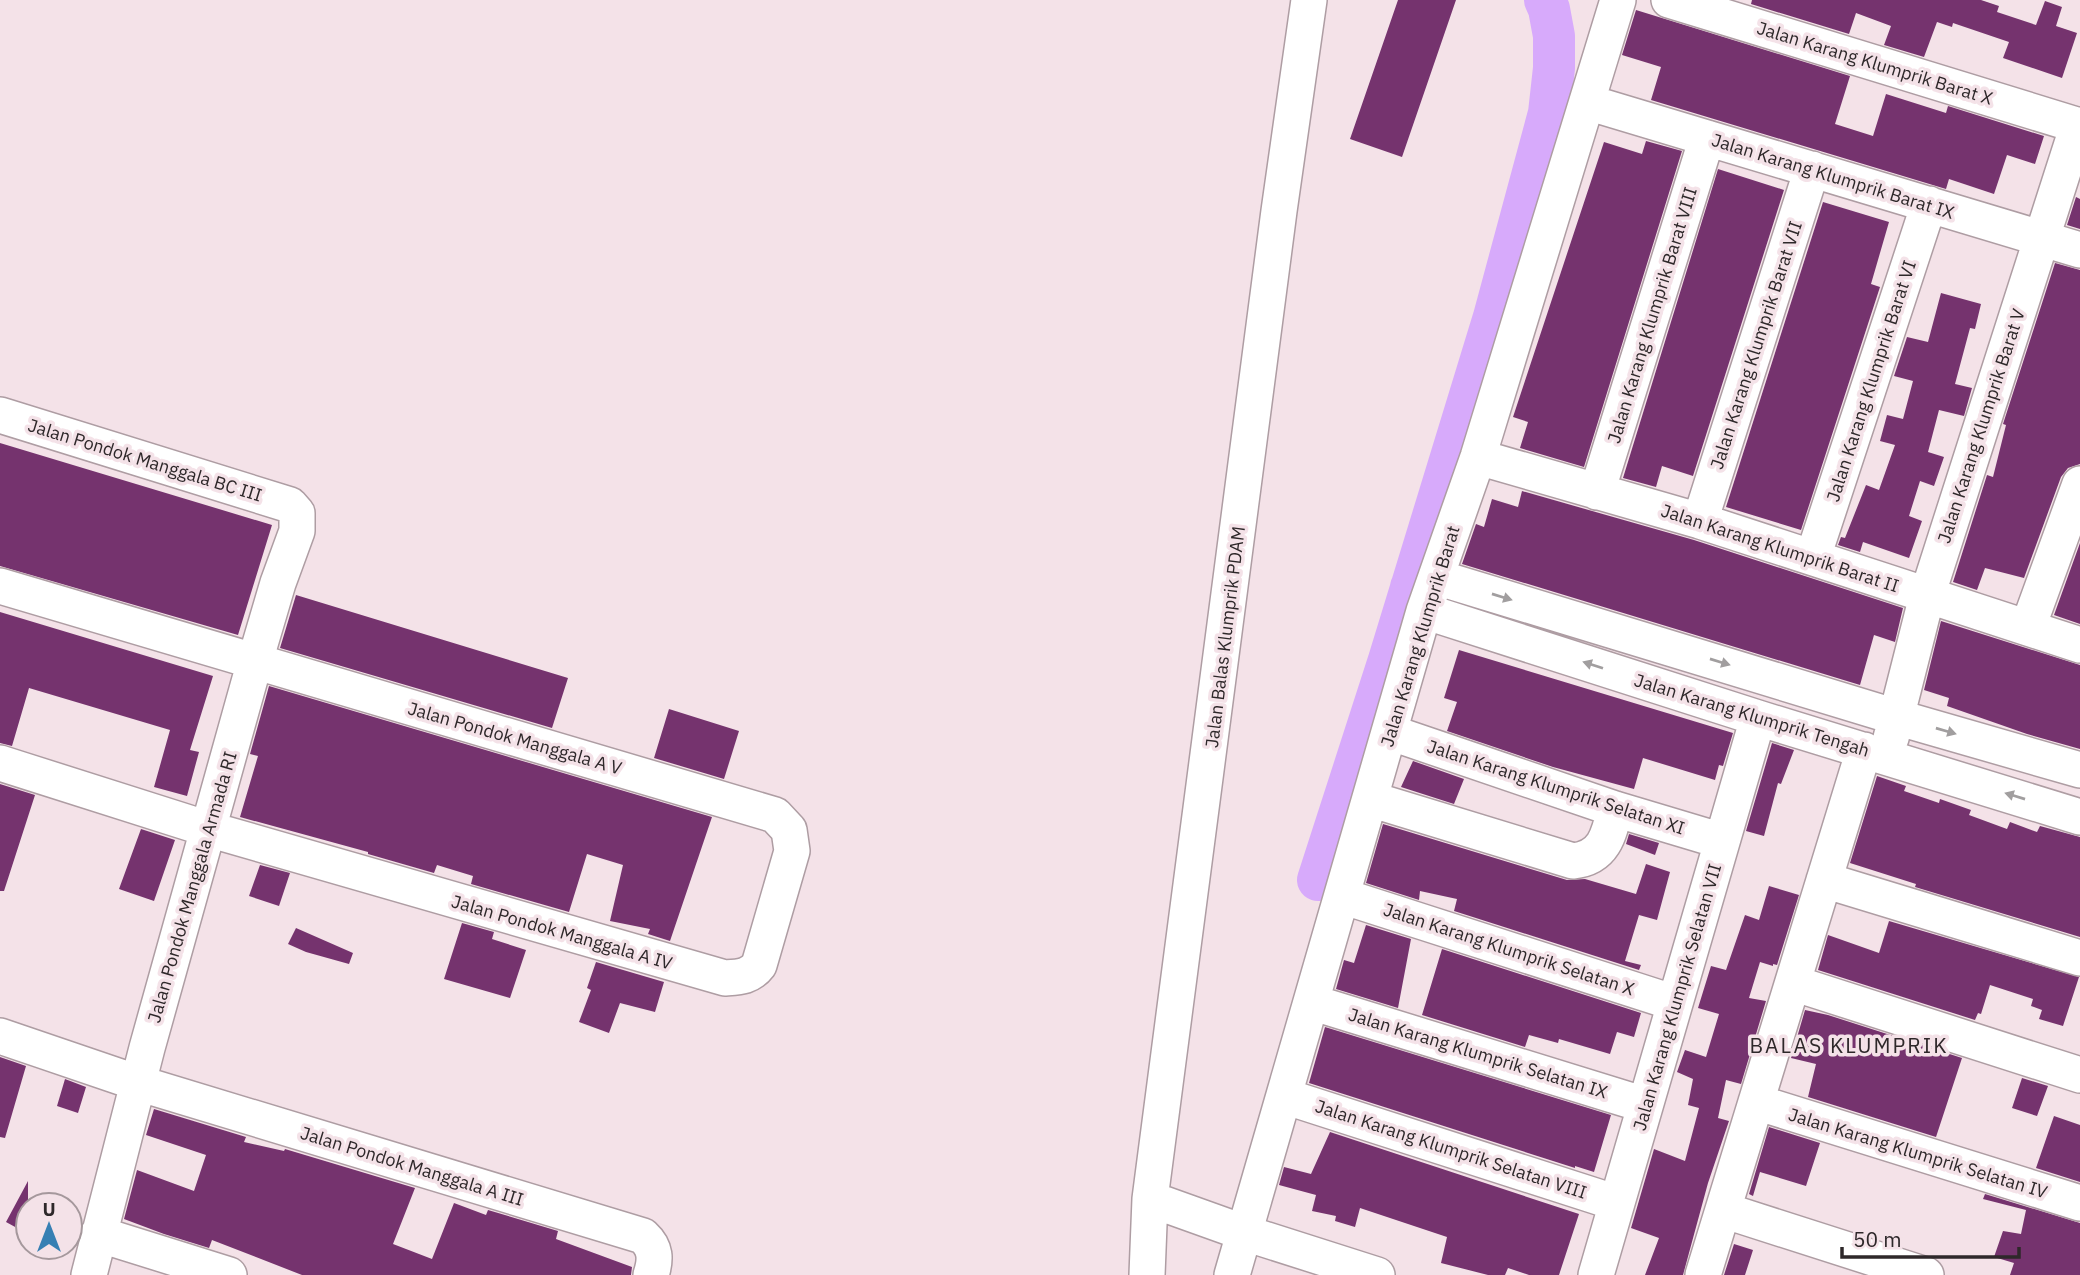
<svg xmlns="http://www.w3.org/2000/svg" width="2080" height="1275" viewBox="0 0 2080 1275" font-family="'IBM Plex Sans',sans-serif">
	<rect width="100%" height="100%" fill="#f4e2e8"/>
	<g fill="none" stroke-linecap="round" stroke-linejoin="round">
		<!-- river -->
		<path stroke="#d7aafb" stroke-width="42" d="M1411,587L1451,602L1552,629
			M1318,880L1389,660L1494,317L1549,113L1554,68V36L1549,9L1545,0"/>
	</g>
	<!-- building -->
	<path fill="#75336e" d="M1398,0H1456L1402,157L1350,139Z
		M1752,0H1981L1999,6L1997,12L2036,25L2045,1L2062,7L2056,26L2077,33L2062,78L2003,58L2009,42L1953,23L1952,27L1937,22L1924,57L1884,45L1891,26L1856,13L1849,34L1751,4Z
		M1636,10L1850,76L1835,124L1873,136L1886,94L1946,113L1948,106L2044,136L2035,164L2007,155L1994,194L1949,179L1946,189L1651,100L1661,67L1622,55Z
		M1646,141L1682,151L1584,467L1520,448L1528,422L1513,417L1604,142L1642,154Z
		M1718,169L1784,190L1693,476L1662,466L1656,487L1623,478Z
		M2076,197L2080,199V229L2067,225Z
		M1823,202L1889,222L1871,284L1880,287L1801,530L1726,507Z
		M2055,263L2080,270V464L2068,468L2061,477L2024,578L1985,568L1977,590L1953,582L1987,475L1993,477L2006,425L2003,424Z
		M1941,293L1981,304L1975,329L1970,328L1955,384L1972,388L1964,416L1939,410L1928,452L1944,457L1934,486L1920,481L1909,516L1922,521L1909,558L1863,542L1860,552L1838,545L1841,537L1845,538L1866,485L1879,490L1895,445L1880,441L1887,415L1903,419L1913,381L1894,376L1907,337L1928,342Z
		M0,443L272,525L238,635L0,566Z
		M1522,491L1694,540L1903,608L1895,642L1874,635L1860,685L1462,564L1476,524L1484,527L1492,499L1518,507Z
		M2080,543V624L2054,615Z
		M296,595L568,678L552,728L280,648Z
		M0,612L213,676L190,750L199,752L187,796L154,787L170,730L29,688L12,746L0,743Z
		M1941,621L2080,665V749L2027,734L1947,706L1949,698L1924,690Z
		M1459,650L1733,733L1723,766L1719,765L1715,780L1643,758L1634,789L1553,767L1447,731L1457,702L1444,698Z
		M269,686L712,817L670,941L648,934L650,929L610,921L623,865L587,854L569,912L471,884L473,876L437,865L434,873L368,854V852L240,817L258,756L250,754Z
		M669,709L739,731L724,779L654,758Z
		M1772,743L1794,750L1781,784L1778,783L1764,836L1746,831Z
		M1413,761L1464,779L1454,804L1401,787Z
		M1877,776L1906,786L1904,791L1939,803L1940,799L1971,810L1969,815L2007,829L2010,822L2037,832L2040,826L2080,837V937L1915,887L1916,884L1850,863Z
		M0,784L35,795L4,891H0Z
		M1383,824L1567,880L1585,879L1636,894L1646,864L1670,872L1657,920L1639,915L1625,961L1641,965L1639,970L1454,911L1457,899L1420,891L1419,900L1366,883Z
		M141,829L175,840L154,901L119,889Z
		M1629,834L1659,843L1655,855L1626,844Z
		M260,865L290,873L279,906L249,896Z
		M1769,886L1799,895L1777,965L1773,964V966L1760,962L1749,998L1766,1001L1741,1084L1726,1080L1718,1118L1729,1121L1708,1183L1683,1275H1645L1659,1238L1631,1228L1654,1149L1685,1161L1699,1108L1688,1105L1693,1079L1677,1072L1685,1050L1706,1057L1719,1014L1698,1008L1711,966L1726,970L1745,915L1759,920Z
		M1889,921L2079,977L2063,1026L2039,1019L2042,1010L2031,1006L2033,999L1990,985L1981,1014L1978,1013L1975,1020L1818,970L1828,935L1879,953Z
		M462,923L494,932L492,939L526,950L510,998L444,979Z
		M1366,925L1411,939L1398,1008L1336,989L1344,960L1354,963Z
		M296,928L353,953L349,964L306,952L288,944Z
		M1442,949L1641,1013L1634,1037L1617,1032L1610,1054L1559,1039L1558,1043L1529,1035L1525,1047L1422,1015Z
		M596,962L664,982L655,1012L620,1003L609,1033L579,1022L591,990L587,988Z
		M1805,1010L1828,1015L1962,1058L1936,1137L1808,1097L1816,1064L1791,1058Z
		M1325,1027L1611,1115L1594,1172L1575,1166V1168L1309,1083Z
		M0,1057L26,1066L5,1138L0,1137Z
		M2022,1078L2048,1086L2037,1116L2012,1108Z
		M65,1079L86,1087L78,1113L57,1106Z
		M154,1109L246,1137L244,1142L284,1151L285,1149L415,1188L393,1244L432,1259L454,1203L486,1215L488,1210L558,1231L556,1239L632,1267L631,1275H302L212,1240L209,1248L164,1234L124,1219L137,1170L194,1191L206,1155L146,1135Z
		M2054,1116L2080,1125V1182L2036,1168Z
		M1769,1127L1820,1143L1806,1186L1760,1172L1753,1196L1749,1194Z
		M1330,1132L1579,1214L1559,1275H1529L1508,1268L1505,1275H1488L1441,1263L1447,1237L1360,1208L1355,1227L1335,1221L1336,1216L1312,1211L1316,1195L1279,1185L1284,1167L1311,1174Z
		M28,1181V1234L6,1222Z
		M1985,1194L2080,1223V1275H2010L2014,1263L1994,1257L2003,1231L2021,1234L2026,1210L1983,1199Z
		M1734,1244L1753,1250L1745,1275H1724Z"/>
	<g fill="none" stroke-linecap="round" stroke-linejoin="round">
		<!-- minor casing -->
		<g stroke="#ae9da3" stroke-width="38">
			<path id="minor" d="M1669,0L2080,126
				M1587,102L2080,250
				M0,415L290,505L297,513V531L278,583L255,661L147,1048L89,1275
				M1478,457L1700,521L2080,645
				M1597,492L1707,138
				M1700,521L1812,169
				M1813,557L1929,204
				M1436,577L1896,717L2080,770
				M0,586L775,815L789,830L792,851L759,965C750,977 739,977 725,978L208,829L0,763
				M1424,611L1758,718L2080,817
				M2028,627L2080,484
				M1389,732L1615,809L1722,841
				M1891,738L1927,596L2078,125
				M1370,799L1573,861C1604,858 1609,835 1615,809
				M1824,880L2080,958
				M1342,896L1675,1003
				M1793,983L2080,1075
				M1311,1002L1645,1105
				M0,1036L138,1083L643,1236C656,1248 656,1259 651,1275
				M1284,1096L1617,1203
				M1756,1102L2080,1203
				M1150,1199L1245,1233L1377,1275
				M1723,1210L1926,1275
				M98,1234L229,1275
				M1147,1275L1150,1199L1279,211L1309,0
				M1232,1275L1424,611L1478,457L1618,0
				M1596,1275L1758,718
				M1703,1275L1864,750"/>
		</g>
		<!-- minor -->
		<use href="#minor" stroke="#fff" stroke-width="35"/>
	</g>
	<!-- one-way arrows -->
	<defs><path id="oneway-solid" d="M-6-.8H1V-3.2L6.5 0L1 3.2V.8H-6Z" transform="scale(1.75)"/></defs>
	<g fill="#a19e9f">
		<use href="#oneway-solid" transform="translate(1502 597) rotate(17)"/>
		<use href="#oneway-solid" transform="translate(1720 662) rotate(17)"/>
		<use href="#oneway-solid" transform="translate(1593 665) rotate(-162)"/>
		<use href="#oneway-solid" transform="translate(1946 731) rotate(16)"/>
		<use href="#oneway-solid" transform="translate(2015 796) rotate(-163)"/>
	</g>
	<g text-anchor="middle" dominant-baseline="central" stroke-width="7" stroke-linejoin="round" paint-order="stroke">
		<!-- street labels -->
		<g font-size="18" fill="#2e282a" stroke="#f4e2e8">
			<text transform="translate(1875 63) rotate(17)">Jalan Karang Klumprik Barat X</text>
			<text transform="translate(1833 176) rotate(17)">Jalan Karang Klumprik Barat IX</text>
			<text transform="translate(1652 315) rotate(-73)">Jalan Karang Klumprik Barat VIII</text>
			<text transform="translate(1756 345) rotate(-72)">Jalan Karang Klumprik Barat VII</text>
			<text transform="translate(1871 381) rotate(-72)">Jalan Karang Klumprik Barat VI</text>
			<text transform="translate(1981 426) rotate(-72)">Jalan Karang Klumprik Barat V</text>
			<text transform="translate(145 460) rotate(17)">Jalan Pondok Manggala BC III</text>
			<text transform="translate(1780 548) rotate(18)">Jalan Karang Klumprik Barat II</text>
			<text transform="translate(1420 636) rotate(-73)">Jalan Karang Klumprik Barat</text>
			<text transform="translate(1225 637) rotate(-83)">Jalan Balas Klumprik PDAM</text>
			<text transform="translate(1752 715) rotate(17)">Jalan Karang Klumprik Tengah</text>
			<text transform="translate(515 738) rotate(16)">Jalan Pondok Manggala A V</text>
			<text transform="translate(1556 787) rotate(18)">Jalan Karang Klumprik Selatan XI</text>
			<text transform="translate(192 887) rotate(-74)">Jalan Pondok Manggala Armada RI</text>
			<text transform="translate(562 932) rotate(16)">Jalan Pondok Manggala A IV</text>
			<text transform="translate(1509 949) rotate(18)">Jalan Karang Klumprik Selatan X</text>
			<text transform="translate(1677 997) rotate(-74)">Jalan Karang Klumprik Selatan VII</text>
			<text transform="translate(1478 1053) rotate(17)">Jalan Karang Klumprik Selatan IX</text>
			<text transform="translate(1451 1149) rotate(18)">Jalan Karang Klumprik Selatan VIII</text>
			<text transform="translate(1918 1153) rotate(17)">Jalan Karang Klumprik Selatan IV</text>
			<text transform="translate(412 1166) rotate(17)">Jalan Pondok Manggala A III</text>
		</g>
		<!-- quarter labels -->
		<g font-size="21" letter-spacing="2" fill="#2e282a" stroke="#f4e2e8">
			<text x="1849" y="1045">BALAS KLUMPRIK</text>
		</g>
	</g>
	<!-- north arrow -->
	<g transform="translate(49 1226)"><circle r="33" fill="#f4e2e8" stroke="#a5989c" stroke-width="2"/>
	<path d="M0-5L12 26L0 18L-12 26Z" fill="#367fb3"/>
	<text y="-10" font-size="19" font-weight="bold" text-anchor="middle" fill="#2e282a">U</text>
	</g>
	<!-- scale -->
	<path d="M1842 1247v10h177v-10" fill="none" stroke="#2e282a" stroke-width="3.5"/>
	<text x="1853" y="1247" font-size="21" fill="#2e282a" stroke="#f4e2e8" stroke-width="5" paint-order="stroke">50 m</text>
</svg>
